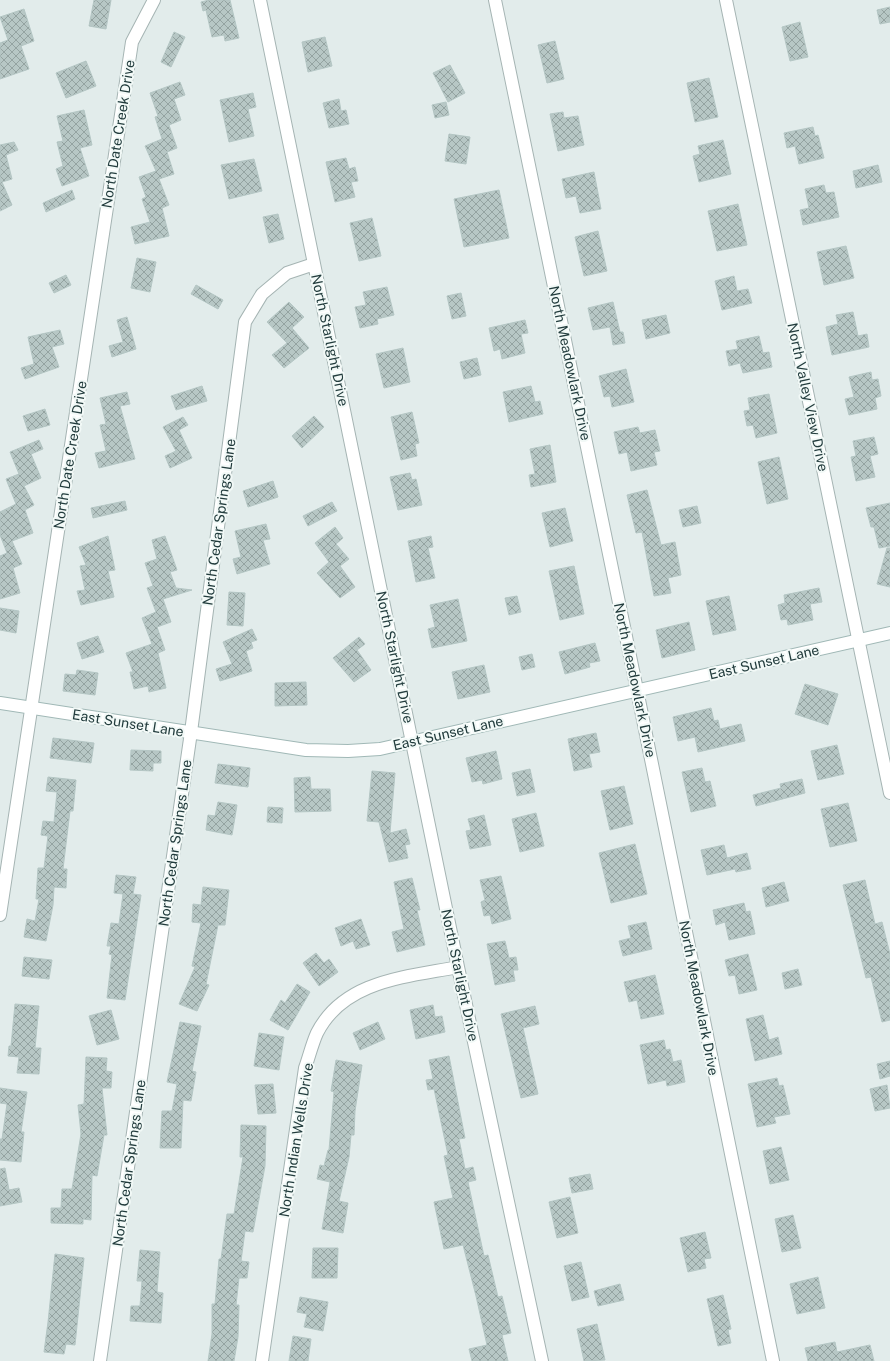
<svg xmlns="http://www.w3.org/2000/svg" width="890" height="1361" viewBox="0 0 890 1361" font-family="'Public Sans',sans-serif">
	<defs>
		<pattern id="building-cross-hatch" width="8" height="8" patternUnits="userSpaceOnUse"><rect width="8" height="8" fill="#b7c7c5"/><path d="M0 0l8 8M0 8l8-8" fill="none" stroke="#94a3a1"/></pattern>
	</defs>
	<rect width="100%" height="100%" fill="#e2eceb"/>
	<!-- building -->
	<path fill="url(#building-cross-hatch)" stroke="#b4c6c4" d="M94,0H111L106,29L89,26Z
		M209,0H230L239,38L225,41L224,35L212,37L206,10L203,11L201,2Z
		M890,7V22L880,24L877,10Z
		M24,9L34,41L21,46L29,69L0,79V43L8,40L0,17Z
		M800,22L808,57L790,61L782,27Z
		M174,32L185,37L171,67L161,62Z
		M325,37L332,66L308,72L302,42Z
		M555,41L564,79L547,83L538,45Z
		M86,61L96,86L66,98L56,73Z
		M450,65L465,93L448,102L433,73Z
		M709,78L718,117L695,122L687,83Z
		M180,82L185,95L174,99L181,120L169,125L177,148L167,152L174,174L159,179L169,205L162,208L169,236L135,244L131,227L150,222L142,199L146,197L139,177L156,171L145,146L162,139L155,117L158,116L150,93Z
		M253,93L256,107L248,109L254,136L229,142L220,100Z
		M339,99L341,111L346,110L349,124L329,128L323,103Z
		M446,102L449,115L435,118L432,105Z
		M84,110L92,145L80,148L89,176L62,186L56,169L63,166L57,142L63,141L57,116Z
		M563,112L564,118L578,116L584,145L558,151L550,114Z
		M813,127L815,136L818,135L824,158L799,164L795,146L787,148L784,133Z
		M449,134L470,137L466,164L445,161Z
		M723,140L731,174L699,182L693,156L700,154L698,146Z
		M14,142L18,150L6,155L12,179L2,182L12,205L0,211V145Z
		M346,158L349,169L355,167L358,181L351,182L355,197L335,202L326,162Z
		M254,159L262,191L229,199L221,165Z
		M878,165L882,182L856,188L853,171Z
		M594,172L601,209L580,213L576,196L566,198L562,179Z
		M824,185L826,193L834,192L839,217L803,225L800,210L809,208L805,189Z
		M72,190L75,199L46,212L43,203Z
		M499,190L509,238L464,247L454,199Z
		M738,204L747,245L717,251L708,211Z
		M278,214L284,239L269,243L263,217Z
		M372,218L381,256L359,261L350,223Z
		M598,231L607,271L584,276L575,237Z
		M846,246L854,278L824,285L817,252Z
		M137,258L156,262L150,292L131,288Z
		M66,275L71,285L54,293L49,283Z
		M734,276L737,291L748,289L752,303L722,310L715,281Z
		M196,285L223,300L218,309L191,294Z
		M387,287L394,315L377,319L378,324L360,328L355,307L366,305L363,292Z
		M461,293L466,316L452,319L447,296Z
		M289,302L304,317L292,328L309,348L284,368L272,355L287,343L267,322Z
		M613,302L620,332H623L625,343L613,345L610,327L593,330L588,308Z
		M853,312L858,336L867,334L869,347L832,355L826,327L838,324L836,315Z
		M666,315L670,333L646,339L642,320Z
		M127,317L136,349L112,357L109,346L123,342L117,320Z
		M525,320L528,333L521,334L525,353L502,359L500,349L494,351L489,328Z
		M60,330L64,344L52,347L59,367L25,379L21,368L34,364L28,337Z
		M759,336L763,353L769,352L772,367L743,373L740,363L729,366L726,351L738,349L736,341Z
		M403,348L410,382L384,388L376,354Z
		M477,358L481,375L464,379L460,362Z
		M626,369L634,402L612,407L610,396L604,397L599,376Z
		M871,372L872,380L878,379L881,396L875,398L877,409L849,415L845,399L854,397L849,377Z
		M202,386L207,401L176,410L171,396Z
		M531,386L535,402L540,401L543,414L509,422L503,392Z
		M127,392L130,404L120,406L135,459L99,468L95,453L106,451L100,425L106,424L100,398Z
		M769,394L777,433L756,438L753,425L747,426L744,411L750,410L748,398Z
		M45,409L50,425L28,431L23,416Z
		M412,412L419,443L415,444L417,456L401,460L391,417Z
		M314,416L324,427L302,448L292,436Z
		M183,417L188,425L179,430L192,458L170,468L165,456L176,451L163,427Z
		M638,427L640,433L655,430L660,451L654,452L657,465L631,471L627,452L619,454L614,432Z
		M874,437L878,454L870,456L875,477L856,481L851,457L856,456L853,441Z
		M39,440L43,449L31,454L41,478L24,486L34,505L25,510L33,533L12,541L22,564L13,568L20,593L0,599V556L7,553L0,535V512L16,504L6,479L19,474L10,452Z
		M550,445L556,482L531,487L529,475L535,474L530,449Z
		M779,457L788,499L767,504L758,462Z
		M410,473L412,480L416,479L422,505L398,510L390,477Z
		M273,481L278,497L248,507L243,491Z
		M647,490L661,545L675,542L681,575L668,578L671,593L654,596L642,532L636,533L627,495Z
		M125,501L127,510L93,518L91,508Z
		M332,502L337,511L308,526L303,516Z
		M890,503V546L879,548L874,527H871L866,508Z
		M697,506L701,523L683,527L679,510Z
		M565,508L573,541L550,547L542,513Z
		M266,524L270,539L263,540L270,564L237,574L233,559L241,557L235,531Z
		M335,527L343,538L336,544L349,559L340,566L355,587L340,598L317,573L329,562L315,543Z
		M108,536L115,570L108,571L114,597L81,605L77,591L85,590L80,566L86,565L79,547Z
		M165,536L177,570L170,572L176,588L192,590L163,599L171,622L157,627L165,650L158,653L166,688L149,692L148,686L134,689L130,672H133L126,653L152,644L142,618L156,612L147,588L153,586L145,563L157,559L152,540Z
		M431,536L433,547L428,548L435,578L416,582L408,541Z
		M887,548H890V587L877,584Z
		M574,566L584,614L560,620L549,571Z
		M819,588L822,602L810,604L813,620L788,625L787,619L781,620L778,605L785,603L784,595Z
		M229,592L245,593L243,626L227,625Z
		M517,596L521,612L509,615L505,598Z
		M729,596L736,630L713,635L706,601Z
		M458,599L467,641L432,648L428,629L435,627L430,605Z
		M0,608L19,611L16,633L0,630Z
		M689,622L695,650L662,658L656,630Z
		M252,629L257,640L251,642L253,648L246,651L252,671L220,681L216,669L232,664L223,642Z
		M98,636L104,652L82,659L77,643Z
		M359,637L365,644L357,650L371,670L354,682L333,658Z
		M595,643L600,661L589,663L590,667L565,674L559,652Z
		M532,654L535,667L522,670L519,657Z
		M484,665L490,692L458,699L452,672Z
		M77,670L98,673L95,695L63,691L65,674L76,675Z
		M306,682L307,705L275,706V683Z
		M805,684L838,694L828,725L795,714Z
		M711,708L714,721L718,720L720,729L741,724L745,741L698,752L695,737L678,741L673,717Z
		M596,733L600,752L589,754L592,767L574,771L568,739Z
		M53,738L94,743L91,763L50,758Z
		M837,745L844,774L818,780L811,751Z
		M131,750L161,751V763H153V771L130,770Z
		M496,751L502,779L483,784L482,780L472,782L466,758Z
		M218,764L250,768L248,787L215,783Z
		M702,768L705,782L710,781L716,806L691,812L682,772Z
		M530,769L535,792L517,796L512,773Z
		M372,771L395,773L390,833L406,829L410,844L405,845L408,858L389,862L379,822L367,821Z
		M48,777L76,780L73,811H70L63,869H67L66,888L54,887L53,905L46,941L24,937L27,919L35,921L39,899H36L38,868H44L48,836L41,835L43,821L54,822L57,792L46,791Z
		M310,777L311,789H330L331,811L295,812L294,778Z
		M802,779L805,793L756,806L753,795L781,788L780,784Z
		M624,786L633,824L610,830L601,791Z
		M218,802L237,805L232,835L206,830L208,815L215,816Z
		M848,803L857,841L830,847L821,809Z
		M268,807L283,808L282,823L267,822Z
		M536,813L544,846L520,852L512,819Z
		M484,815L491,845L470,849L466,831L471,830L468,819Z
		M635,844L647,894L611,903L599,853Z
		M724,845L727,858L747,853L751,869L736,872L735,869L707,875L701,850Z
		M116,875L136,877L133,894L141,895L125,1000L107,998L112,955L109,954L111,946H107L111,923L119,924L123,894L114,893Z
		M501,876L511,919L492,924L490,915L484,916L481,902L485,900L480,880Z
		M412,878L420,910H417L425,945L397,952L392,932L404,929L394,882Z
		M865,880L875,924L882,922L890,954V1020L882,1022L871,977L866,978L843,885Z
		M784,882L789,901L766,907L762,888Z
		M203,887L229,890L225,925H218L206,984L209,985L197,1011L179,1004L195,967L192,966L201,923L192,922L193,904L201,905Z
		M744,903L746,912L750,911L755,934L729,940L725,922L716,925L713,910Z
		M361,919L370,945L356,949L353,941L341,946L335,928Z
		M646,922L652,949L623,956L619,941L631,938L628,926Z
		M505,941L509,958L516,957L518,970H513L515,981L495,985L487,944Z
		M316,953L324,963L329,959L338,972L319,986L303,963Z
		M748,954L757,990L739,994L735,975L729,976L725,960Z
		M24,957L52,960L49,979L22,976Z
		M798,969L802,985L785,989L782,973Z
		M655,975L664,1014L641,1019L637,1000L629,1002L624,982Z
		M297,984L310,992L288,1030L270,1020L281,1000L285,1003Z
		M15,1004L39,1006L35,1048H41L39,1074L17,1073L19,1057L8,1056L9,1046H11Z
		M433,1005L435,1017L442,1016L445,1032L416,1039L410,1010Z
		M535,1006L539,1024L523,1028L538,1094L521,1098L501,1014Z
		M111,1010L119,1039L97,1045L89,1016Z
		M763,1015L769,1040L778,1037L782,1054L755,1061L746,1019Z
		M180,1022L201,1026L192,1071L196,1072L191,1101L183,1100L181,1148H160L162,1111H172L177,1084L167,1082Z
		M378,1022L385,1039L360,1050L353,1033Z
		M259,1033L284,1037L279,1070L254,1066Z
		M664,1040L666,1050L670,1049L673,1062L681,1060L685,1082L667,1086L666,1080L648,1084L640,1045Z
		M449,1056L465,1138L459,1139L465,1169L473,1167L476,1180L468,1182L484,1256L488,1255L498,1297L502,1296L511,1333L502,1335L508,1361H472L469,1349L487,1345L476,1296L463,1245L444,1249L434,1202L453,1198L444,1156L448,1155L434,1089L428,1090L426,1080L433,1079L429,1060Z
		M86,1057L107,1058L106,1071L112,1072L111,1088H102L107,1135H104L97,1176L92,1175L91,1220L83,1219V1224L51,1223V1208H61L62,1189H72L81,1134L78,1105L84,1104Z
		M336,1060L362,1065L355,1111L354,1135H351L349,1157L339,1201L348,1203L343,1233L322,1229L330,1182L317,1179L320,1165L324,1166L328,1150H329L334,1092L331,1091Z
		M890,1061V1076L880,1079L877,1064Z
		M777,1078L779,1086L783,1085L790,1114L774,1117L776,1123L757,1127L748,1084Z
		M273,1084L276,1113L258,1114L255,1085Z
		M887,1085L890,1108L875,1111L870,1089Z
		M0,1088L27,1092L21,1132H24L21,1162L0,1160V1139H2L7,1104L0,1103Z
		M241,1125L266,1126L265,1166L253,1232L245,1231L241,1261L249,1262L247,1278H239L236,1305H239L238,1337L234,1361H208L212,1334V1304H215L219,1259H221L227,1214H234L243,1157H240Z
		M781,1147L789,1180L770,1184L763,1151Z
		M5,1168L9,1190L19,1188L22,1202L0,1206V1169Z
		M590,1174L593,1189L572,1193L569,1178Z
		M570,1197L578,1233L557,1238L549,1202Z
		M793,1215L801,1248L782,1252L775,1219Z
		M705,1232L711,1258L704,1259L706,1268L688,1272L680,1238Z
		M313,1248H338L337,1278H312Z
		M140,1250L160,1252L157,1292L163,1293L161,1323L130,1321L131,1306H140L142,1281H137Z
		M55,1254L84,1258L75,1345L66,1344L64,1354L44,1352L48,1322Z
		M581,1262L589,1297L572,1301L564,1266Z
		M818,1277L825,1308L797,1314L790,1284Z
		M620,1284L624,1300L598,1306L594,1291Z
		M723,1295L731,1329L728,1330L731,1343L718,1346L707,1299Z
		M300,1297L328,1302L323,1331L304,1327L307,1314L297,1312Z
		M597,1324L605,1360L584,1361L577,1329Z
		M293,1336L311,1339L308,1361H289Z
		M835,1342L837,1352L870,1345L874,1361H808L805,1348Z"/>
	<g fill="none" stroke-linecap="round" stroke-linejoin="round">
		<!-- street casing -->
		<g stroke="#a5b4b3" stroke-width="14">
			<path id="street" d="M260,0L458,967L542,1361
				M495,0L637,690L773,1361
				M726,0L890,793
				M0,915L132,42L154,0
				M100,1361L191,732L245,322L262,294L287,273L314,264
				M262,1361L305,1068C309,1057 312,1044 317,1033C344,980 407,977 458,967"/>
		</g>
		<!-- secondary casing -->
		<g stroke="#a0b8b6" stroke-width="14">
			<path id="secondary" d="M0,703L306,750L348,751L380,749L890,633"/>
		</g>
		<!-- street -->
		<use href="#street" stroke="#fff" stroke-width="12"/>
		<!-- secondary -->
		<use href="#secondary" stroke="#fff" stroke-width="12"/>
	</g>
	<g text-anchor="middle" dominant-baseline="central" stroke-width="4" stroke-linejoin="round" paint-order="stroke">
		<!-- street labels -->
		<g font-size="14" fill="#223c3d" stroke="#f2f9f7">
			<text transform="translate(118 134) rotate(-81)">North Date Creek Drive</text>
			<text transform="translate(330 340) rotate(78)">North Starlight Drive</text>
			<text transform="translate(570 363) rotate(78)">North Meadowlark Drive</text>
			<text transform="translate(808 397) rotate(78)">North Valley View Drive</text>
			<text transform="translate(70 455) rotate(-81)">North Date Creek Drive</text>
			<text transform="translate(219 522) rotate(-82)">North Cedar Springs Lane</text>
			<text transform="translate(395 657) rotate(78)">North Starlight Drive</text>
			<text transform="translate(764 662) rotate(-13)">East Sunset Lane</text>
			<text transform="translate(635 680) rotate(78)">North Meadowlark Drive</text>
			<text transform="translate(128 723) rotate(9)">East Sunset Lane</text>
			<text transform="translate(448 733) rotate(-13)">East Sunset Lane</text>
			<text transform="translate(175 843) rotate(-82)">North Cedar Springs Lane</text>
			<text transform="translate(460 975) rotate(78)">North Starlight Drive</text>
			<text transform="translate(699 998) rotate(79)">North Meadowlark Drive</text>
			<text transform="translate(296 1140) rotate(-81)">North Indian Wells Drive</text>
			<text transform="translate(129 1163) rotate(-82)">North Cedar Springs Lane</text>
		</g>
	</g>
</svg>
